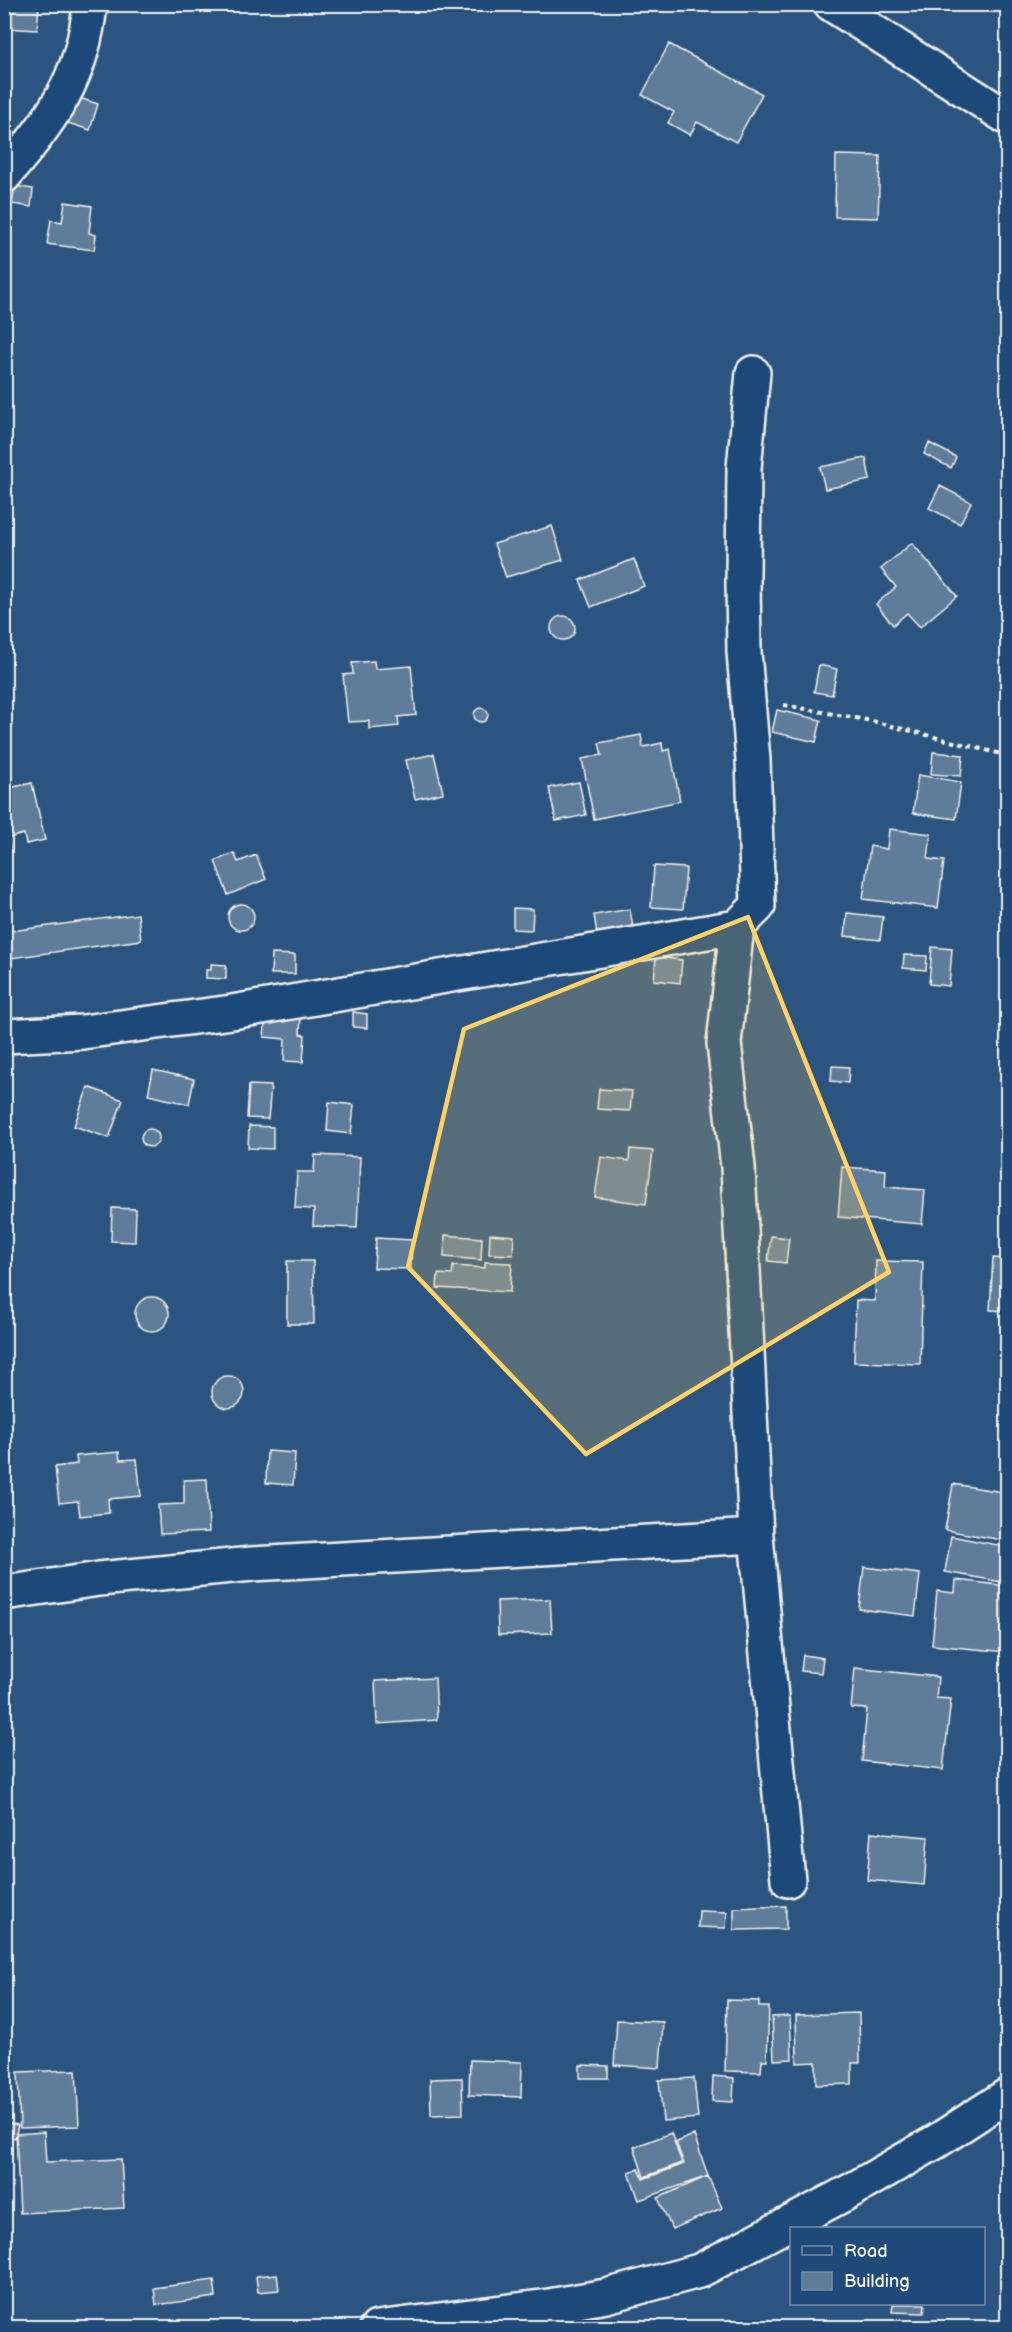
<svg xmlns="http://www.w3.org/2000/svg" width="1012" height="2332" viewBox="0 0 1012 2332" font-family="'Balsamiq Sans',sans-serif">
	<rect width="100%" height="100%" fill="#2c5481"/>
	<filter id="ink" filterUnits="userSpaceOnUse"><feTurbulence type="fractalNoise" baseFrequency=".0167" numOctaves="2"/><feDisplacementMap in="SourceGraphic" scale="12" xChannelSelector="R" yChannelSelector="G"/><feConvolveMatrix kernelMatrix="1 2 1 2 8 2 1 2 1" color-interpolation-filters="sRGB"/></filter>
	<g filter="url(#ink)">
		<!-- building -->
		<path fill="#5e7b9a" stroke="#f4f1e8" stroke-width="1.5" d="M4,4H39L37,30L4,28Z
			M669,44L762,94L736,142L697,122L690,135L668,123L674,112L642,95Z
			M76,97L98,104L90,130L68,123Z
			M836,155L880,156L878,218L835,217Z
			M15,186L33,189L31,207L12,204Z
			M65,202L92,206L89,233L96,235L94,250L47,244L51,220L62,222Z
			M929,443L956,457L951,468L924,454Z
			M866,458L870,480L825,489L820,467Z
			M940,486L971,502L960,524L929,508Z
			M552,526L563,560L506,577L494,544Z
			M912,543L957,596L920,627L907,613L893,625L876,604L896,587L881,569Z
			M634,559L644,586L591,607L580,580Z
			M551 628a12 12 0 1 1 24 0a12 12 0 1 1-24 0Z
			M374,661L375,669L411,666L416,715L398,717L399,726L369,729V721L348,722L343,675L353,674L352,663Z
			M819,665L837,669L832,695L814,692Z
			M474 715a7 7 0 1 1 14 0a7 7 0 1 1-14 0Z
			M777,710L821,720L816,742L772,732Z
			M641,735L643,747L662,743L663,751L670,749L680,801L594,819L582,759L602,755L599,743Z
			M933,752L963,755L961,776L931,774Z
			M434,754L443,793L415,799L406,760Z
			M918,775L961,782L956,819L913,813Z
			M579,782L586,815L556,821L549,788Z
			M32,783L45,840L26,844L24,834L8,838L10,848L4,849V789Z
			M889,829L931,834L928,859L944,861L938,908L863,899L870,846L887,849Z
			M234,853L238,862L256,855L266,879L228,895L215,861Z
			M654,866L686,868L683,909L651,907Z
			M228 917a13 13 0 1 1 26 0a13 13 0 1 1-26 0Z
			M513,908L533,909L532,930L513,929Z
			M1008,908V922L1000,916Z
			M630,909L633,928L597,934L594,915Z
			M847,913L883,917L880,940L845,936Z
			M138,914L141,940L4,959V932Z
			M932,947L952,949L949,986L929,984Z
			M272,954L295,955V974H271Z
			M904,955L927,956L926,970L903,968Z
			M656,957L682,960L680,983L654,980Z
			M211,964L226,965V979L206,978V970H211Z
			M266,1012L301,1014L300,1034L305,1035L303,1062L284,1061L285,1039L264,1037Z
			M353,1012L367,1014V1028L353,1027Z
			M832,1066L849,1067L848,1083L831,1081Z
			M153,1070L194,1079L189,1104L148,1095Z
			M249,1085L271,1086L268,1119L247,1118Z
			M88,1087L123,1100L109,1138L74,1126Z
			M599,1089L632,1091L630,1111L597,1109Z
			M329,1102L354,1105L351,1134L327,1131Z
			M249,1126L273,1127V1149L248,1148Z
			M141 1138a9 9 0 1 1 18 0a9 9 0 1 1-18 0Z
			M630,1149L653,1151L646,1204L595,1197L601,1157L629,1161Z
			M315,1155L360,1157L357,1228L313,1226L314,1209L295,1208L297,1172H314Z
			M842,1167L886,1170L885,1187L925,1190L922,1224L838,1217Z
			M112,1208L136,1209L135,1242L111,1241Z
			M490,1234L514,1236L513,1255L489,1254Z
			M445,1235L482,1238L481,1260L444,1257Z
			M771,1236L789,1238L786,1263L768,1261Z
			M376,1238L412,1240L411,1269L374,1268Z
			M993,1258L1008,1259V1311L990,1310Z
			M287,1261H313L314,1324H287Z
			M876,1261L923,1262L920,1364L854,1362L856,1300L875,1301Z
			M485,1262L512,1263L510,1292L437,1288L438,1274L452,1275L453,1266L485,1268Z
			M135 1314a17 17 0 1 1 34 0a17 17 0 1 1-34 0Z
			M212 1392a16 16 0 1 1 32 0a16 16 0 1 1-32 0Z
			M267,1451L295,1453L293,1485L266,1483Z
			M119,1452L120,1460L137,1459L141,1496L108,1499L109,1513L80,1516L78,1501L59,1503L55,1467L77,1464L76,1456Z
			M207,1479L209,1532L160,1534L158,1505L184,1504V1480Z
			M953,1484L1008,1493V1541L945,1530Z
			M951,1536L1008,1547V1583L945,1572Z
			M864,1567L920,1574L915,1616L859,1609Z
			M956,1580L1008,1586V1652L932,1645L937,1591L955,1593Z
			M550,1599L552,1633L498,1635L497,1601Z
			M4,1628H9L8,1643H4Z
			M803,1655L823,1658L821,1673L801,1671Z
			M855,1668L938,1677L936,1698L951,1699L943,1770L862,1761L867,1709L851,1708Z
			M435,1678L437,1720L377,1724L375,1681Z
			M871,1832L928,1837L924,1885L867,1880Z
			M786,1906V1929L734,1930V1908Z
			M699,1911L727,1912L726,1928L698,1927Z
			M727,2000L759,2001V2007H769L767,2060H762L761,2072L725,2071Z
			M859,2013L860,2063H852V2084L816,2085V2062L797,2063L796,2015Z
			M790,2016L792,2059L774,2060L772,2017Z
			M617,2020L663,2022L660,2068L614,2065Z
			M470,2060L522,2062L521,2097L469,2095Z
			M580,2065L608,2066V2078H580Z
			M76,2070L79,2126L20,2128L18,2072Z
			M713,2076L734,2078L733,2102L712,2101Z
			M462,2078L463,2114L431,2115L430,2079Z
			M694,2078L698,2118L663,2121L659,2080Z
			M7,2123L18,2125L15,2138L4,2136Z
			M44,2132L46,2162L121,2159L124,2208L20,2213L16,2134Z
			M671,2133L682,2163L644,2177L634,2147Z
			M694,2135L708,2176L639,2200L629,2172L639,2169L643,2179L684,2164L676,2142Z
			M708,2176L722,2208L672,2229L658,2198Z
			M277,2274L279,2290L258,2292L256,2276Z
			M214,2280L216,2297L156,2305L154,2288Z
			M893,2304H925L924,2313L892,2312Z"/>
		<g fill="none" stroke-linecap="round" stroke-linejoin="round">
			<!-- street casing -->
			<g stroke="#f4f1e8" stroke-width="38">
				<path id="street" d="M4,176C51,120 83,80 90,4
					M4,1036L83,1032L232,1012L737,927
					M756,1536L788,1880
					M4,1593L99,1579L252,1564L756,1536L738,1167L724,1043L737,927L758,906L753,760L744,652L743,580L744,468L753,373"/>
			</g>
			<!-- secondary casing -->
			<g stroke="#f4f1e8" stroke-width="38">
				<path id="secondary" d="M831,4L1008,118
					M377,2328L549,2306L606,2296L699,2271L854,2189L937,2141L1008,2095"/>
			</g>
			<!-- path -->
			<path stroke="#f4f1e8" stroke-width="4" stroke-dasharray="4.5 4.5" stroke-linecap="butt" d="M784,705L872,721L1005,755"/>
			<!-- street -->
			<use href="#street" stroke="#1f4a7a" stroke-width="33"/>
			<!-- secondary -->
			<use href="#secondary" stroke="#1f4a7a" stroke-width="33"/>
		</g>
	</g>
	<!-- marked area -->
	<path fill="#ffd166" fill-opacity="0.2" stroke="#ffd166" stroke-width="4.5" stroke-linejoin="round" d="M748,917L889,1272L586,1454L408,1267L464,1029Z"/>
	<!-- margin -->
	<rect width="1012" height="2332" fill="none" stroke="#1f4a7a" stroke-width="24"/>
	<rect x="12" y="12" width="988" height="2308" fill="none" stroke="#f4f1e8" stroke-width="2" filter="url(#ink)"/>
	<!-- legend -->
	<rect x="790" y="2227" width="195" height="78" fill="#1f4a7a" stroke="#748da6" stroke-width="1.5"/>
	<rect x="802" y="2246" width="30" height="9" fill="#1f4a7a" stroke="#748da6" stroke-width="1.5"/>
	<text x="844" y="2257" font-size="18" fill="#f4f1e8">Road</text>
	<rect x="802" y="2272" width="30" height="18" fill="#5e7b9a" stroke="#748da6" stroke-width="1.5"/>
	<text x="844" y="2287" font-size="18" fill="#f4f1e8">Building</text>
</svg>
